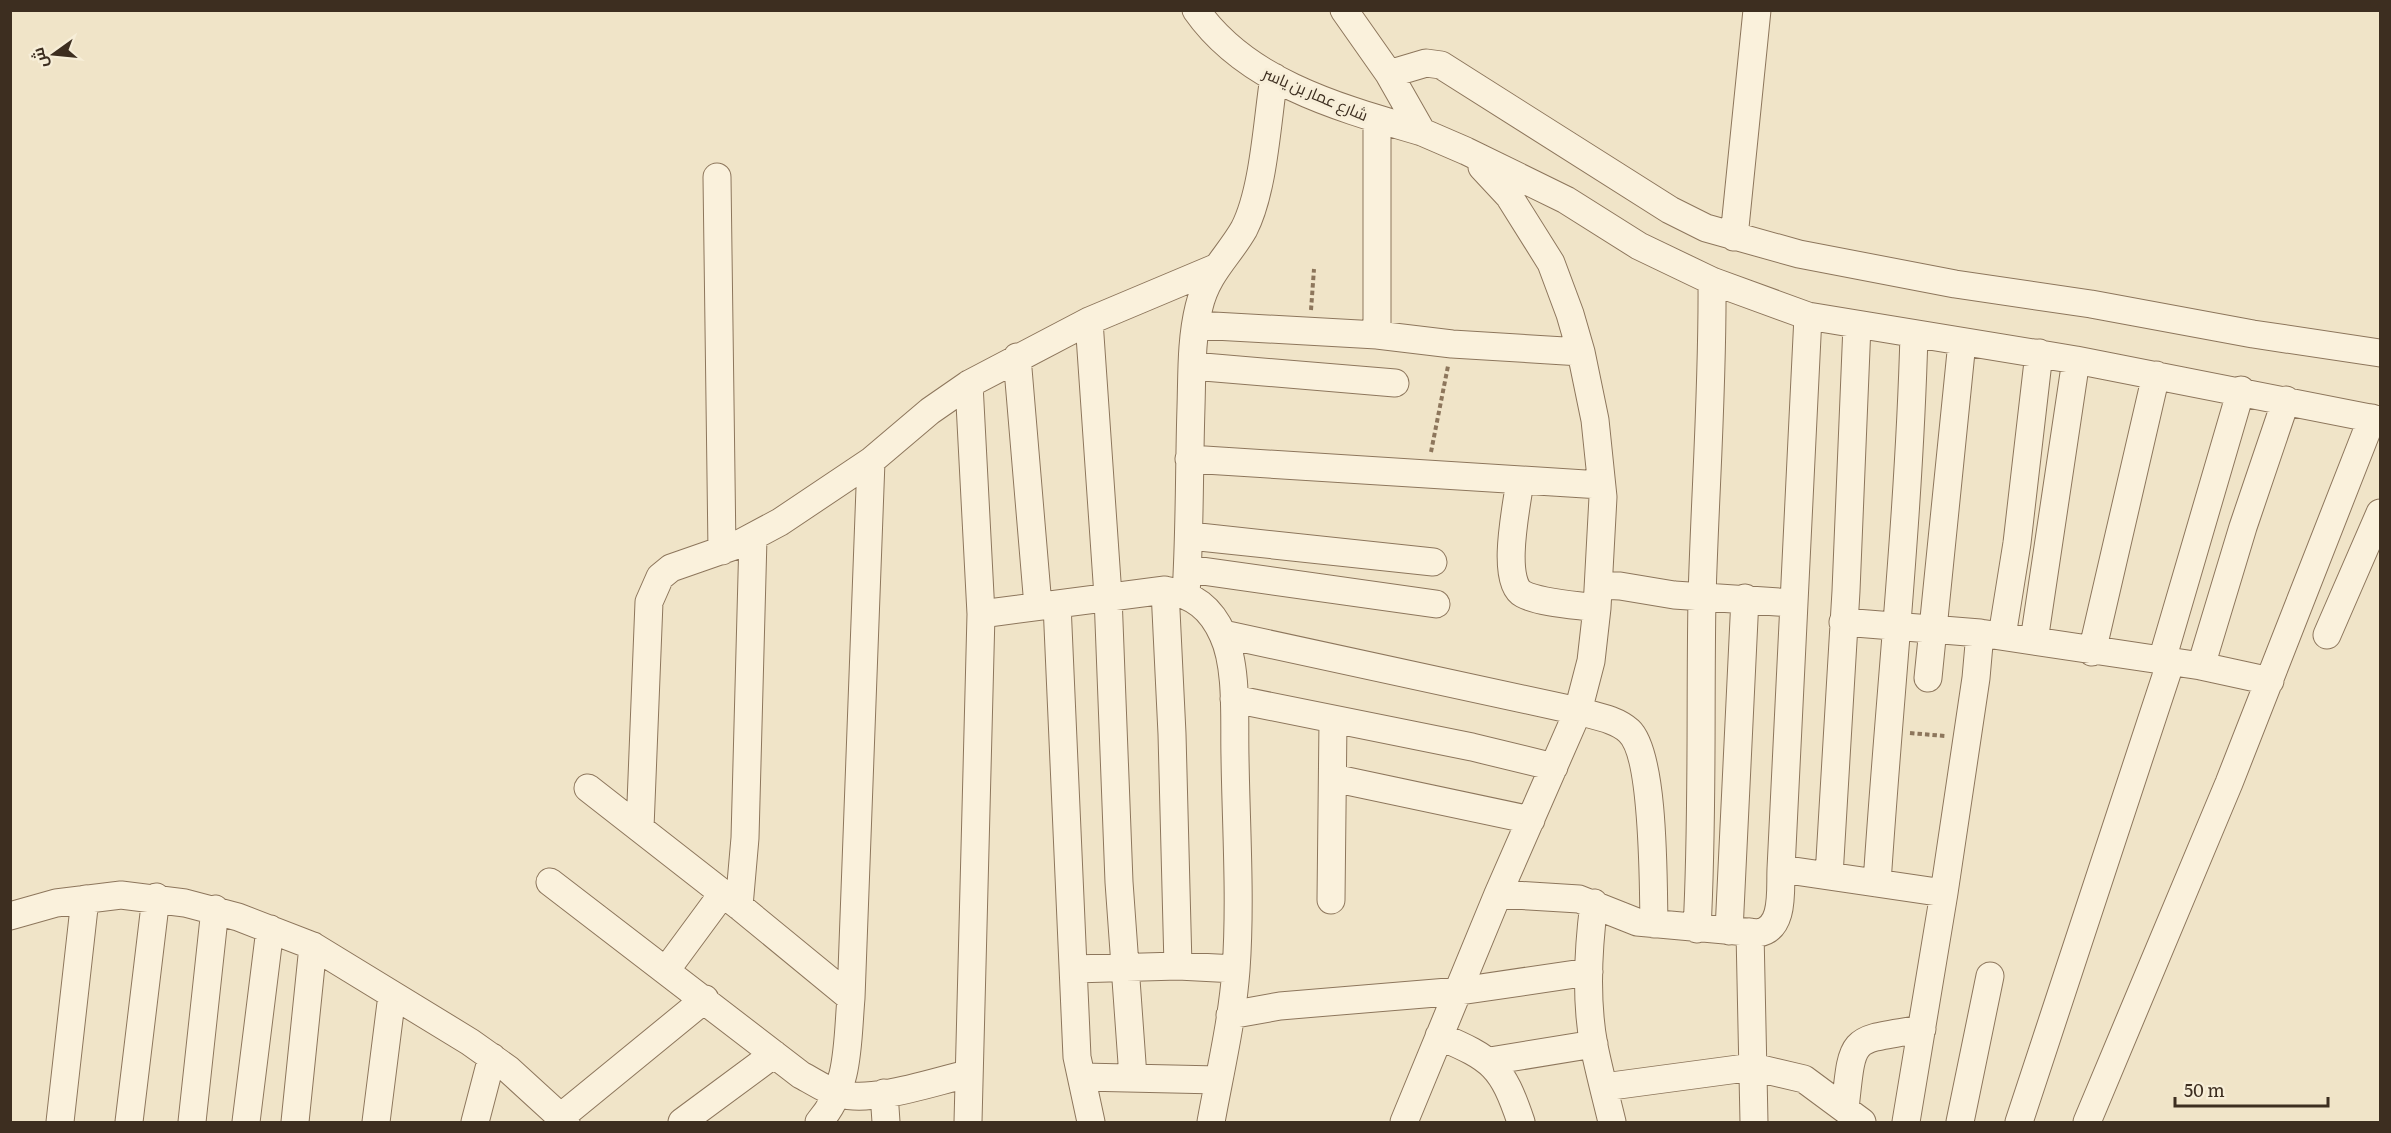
<svg xmlns="http://www.w3.org/2000/svg" width="2391" height="1133" viewBox="0 0 2391 1133" font-family="Literata,Cairo,serif">
	<rect width="100%" height="100%" fill="#f0e4c8"/>
	<g fill="none" stroke-linecap="round" stroke-linejoin="round">
		<!-- minor casing -->
		<g stroke="#8d765c" stroke-width="29">
			<path id="minor" d="M1196,10C1247,83 1340,108 1422,132
				M1344,10L1389,74L1422,132L1466,151L1566,200L1639,246L1712,281L1808,316L2076,360L2380,420
				M1389,74L1426,63L1441,65L1670,210L1706,228L1799,254L1955,284L2091,304L2253,334L2380,353
				M1377,119V335
				M717,177L722,551
				M1734,237L1757,10
				M1089,321L1108,596L1119,882L1133,1077
				M1196,325L1377,335L1452,344L1581,352
				M1017,357L1038,606
				M1192,366L1395,383
				M1189,459L1601,485
				M1520,481C1517,504 1500,582 1523,594C1540,603 1577,605 1597,608
				M1190,536L1433,562
				M1188,569L1436,604
				M1599,585L1620,586L1674,595L1793,603
				M1165,590L1172,734L1178,966
				M1186,594C1190,531 1189,469 1191,407C1192,374 1191,339 1199,307C1207,273 1228,257 1244,229C1264,190 1267,121 1274,77
				M1057,604L1077,1057L1091,1122
				M981,614L1165,590C1194,595 1211,608 1223,635C1238,667 1234,721 1235,757C1236,827 1241,900 1236,970C1232,1022 1220,1072 1211,1122
				M1843,622L1980,633L2201,666L2270,681
				M1223,634L1578,711C1595,716 1616,719 1629,731C1655,755 1653,886 1654,924
				M2327,635L2380,513
				M2002,636L2017,543L2039,353
				M2034,641L2076,360
				M2092,652L2156,375
				M2162,660L2241,390
				M2201,666L2243,527L2286,400
				M1928,678L1962,342
				M1234,699L1472,747L1554,767
				M1333,778L1531,820
				M588,788L739,906L851,998
				M640,828L649,602L660,577L671,568L737,545L780,522L871,461L930,411L969,384L1089,321L1215,268
				M1781,869L1944,893
				M1829,876L1846,591L1857,325
				M550,882L801,1075C813,1081 825,1090 839,1094C875,1103 932,1082 968,1074
				M1877,883C1889,700 1909,518 1914,334
				M1498,894L1579,899L1637,922L1758,933C1785,929 1780,890 1781,869L1808,316
				M1331,900L1333,721
				M1594,903C1588,950 1585,999 1594,1046C1599,1071 1606,1097 1612,1122
				M739,906L745,838L753,538
				M10,916L56,903L121,895L185,903L238,917L313,946L470,1042L508,1069L566,1122
				M1697,929C1703,818 1700,708 1702,598C1705,492 1713,387 1712,281
				M1729,931L1745,598
				M1750,932L1754,1122
				M667,969L723,893
				M1074,969L1178,966L1236,969
				M1230,1015L1280,1006L1460,991L1589,972
				M1439,1036C1493,1059 1502,1066 1521,1122
				M1490,1061L1594,1044
				M1082,1077L1218,1080
				M1604,1087L1753,1067L1804,1079L1862,1122
				M884,1093L886,1122
				M1845,1109C1853,1034 1849,1041 1922,1029
				M562,1116L705,999
				M60,1122L85,899
				M129,1122L156,897
				M192,1122L215,909
				M246,1122L270,929
				M295,1122L313,946
				M376,1122L392,995
				M475,1122L492,1057
				M682,1122L774,1054
				M819,1122C850,1087 847,1043 851,998L871,461
				M968,1122L981,614L969,384
				M1404,1122L1498,894L1578,711L1591,661L1597,608L1603,497L1595,420L1581,352L1570,314L1551,263L1509,196L1482,167
				M1906,1122L1944,893L1976,678L1980,633
				M1960,1122L1990,976
				M2019,1122L2171,661
				M2087,1122L2229,783L2372,418"/>
		</g>
		<!-- path -->
		<path stroke="#8d765c" stroke-width="4" stroke-dasharray="4.5 3" stroke-linecap="butt" d="M1311,310L1314,269
			M1431,452L1448,366
			M1910,733L1945,736"/>
		<!-- minor -->
		<use href="#minor" stroke="#faf1dc" stroke-width="27"/>
	</g>
	<g text-anchor="middle" dominant-baseline="central" stroke-width="6" stroke-linejoin="round" paint-order="stroke">
		<!-- street labels -->
		<g font-size="16" fill="#3d2e20" stroke="#f7eed8">
			<text transform="translate(1316 93) rotate(23)">شارع عمار بن ياسر</text>
		</g>
	</g>
	<!-- border -->
	<rect width="2391" height="1133" fill="none" stroke="#3d2e20" stroke-width="24"/>
	<!-- north arrow -->
	<g transform="translate(54 54) rotate(255)" stroke="#f7eed8" stroke-width="4.5" paint-order="stroke">
	<path d="M0-4.5L10 22L0 15L-10 22Z" fill="#3d2e20"/>
	<text y="-9" font-size="16" font-weight="bold" text-anchor="middle" fill="#3d2e20">ش</text>
	</g>
	<!-- scale -->
	<path d="M2175 1097v9h153v-9" fill="none" stroke="#3d2e20" stroke-width="3"/>
	<text x="2184" y="1097" font-size="18" fill="#3d2e20" stroke="#f7eed8" stroke-width="4.5" paint-order="stroke">50 m</text>
</svg>
